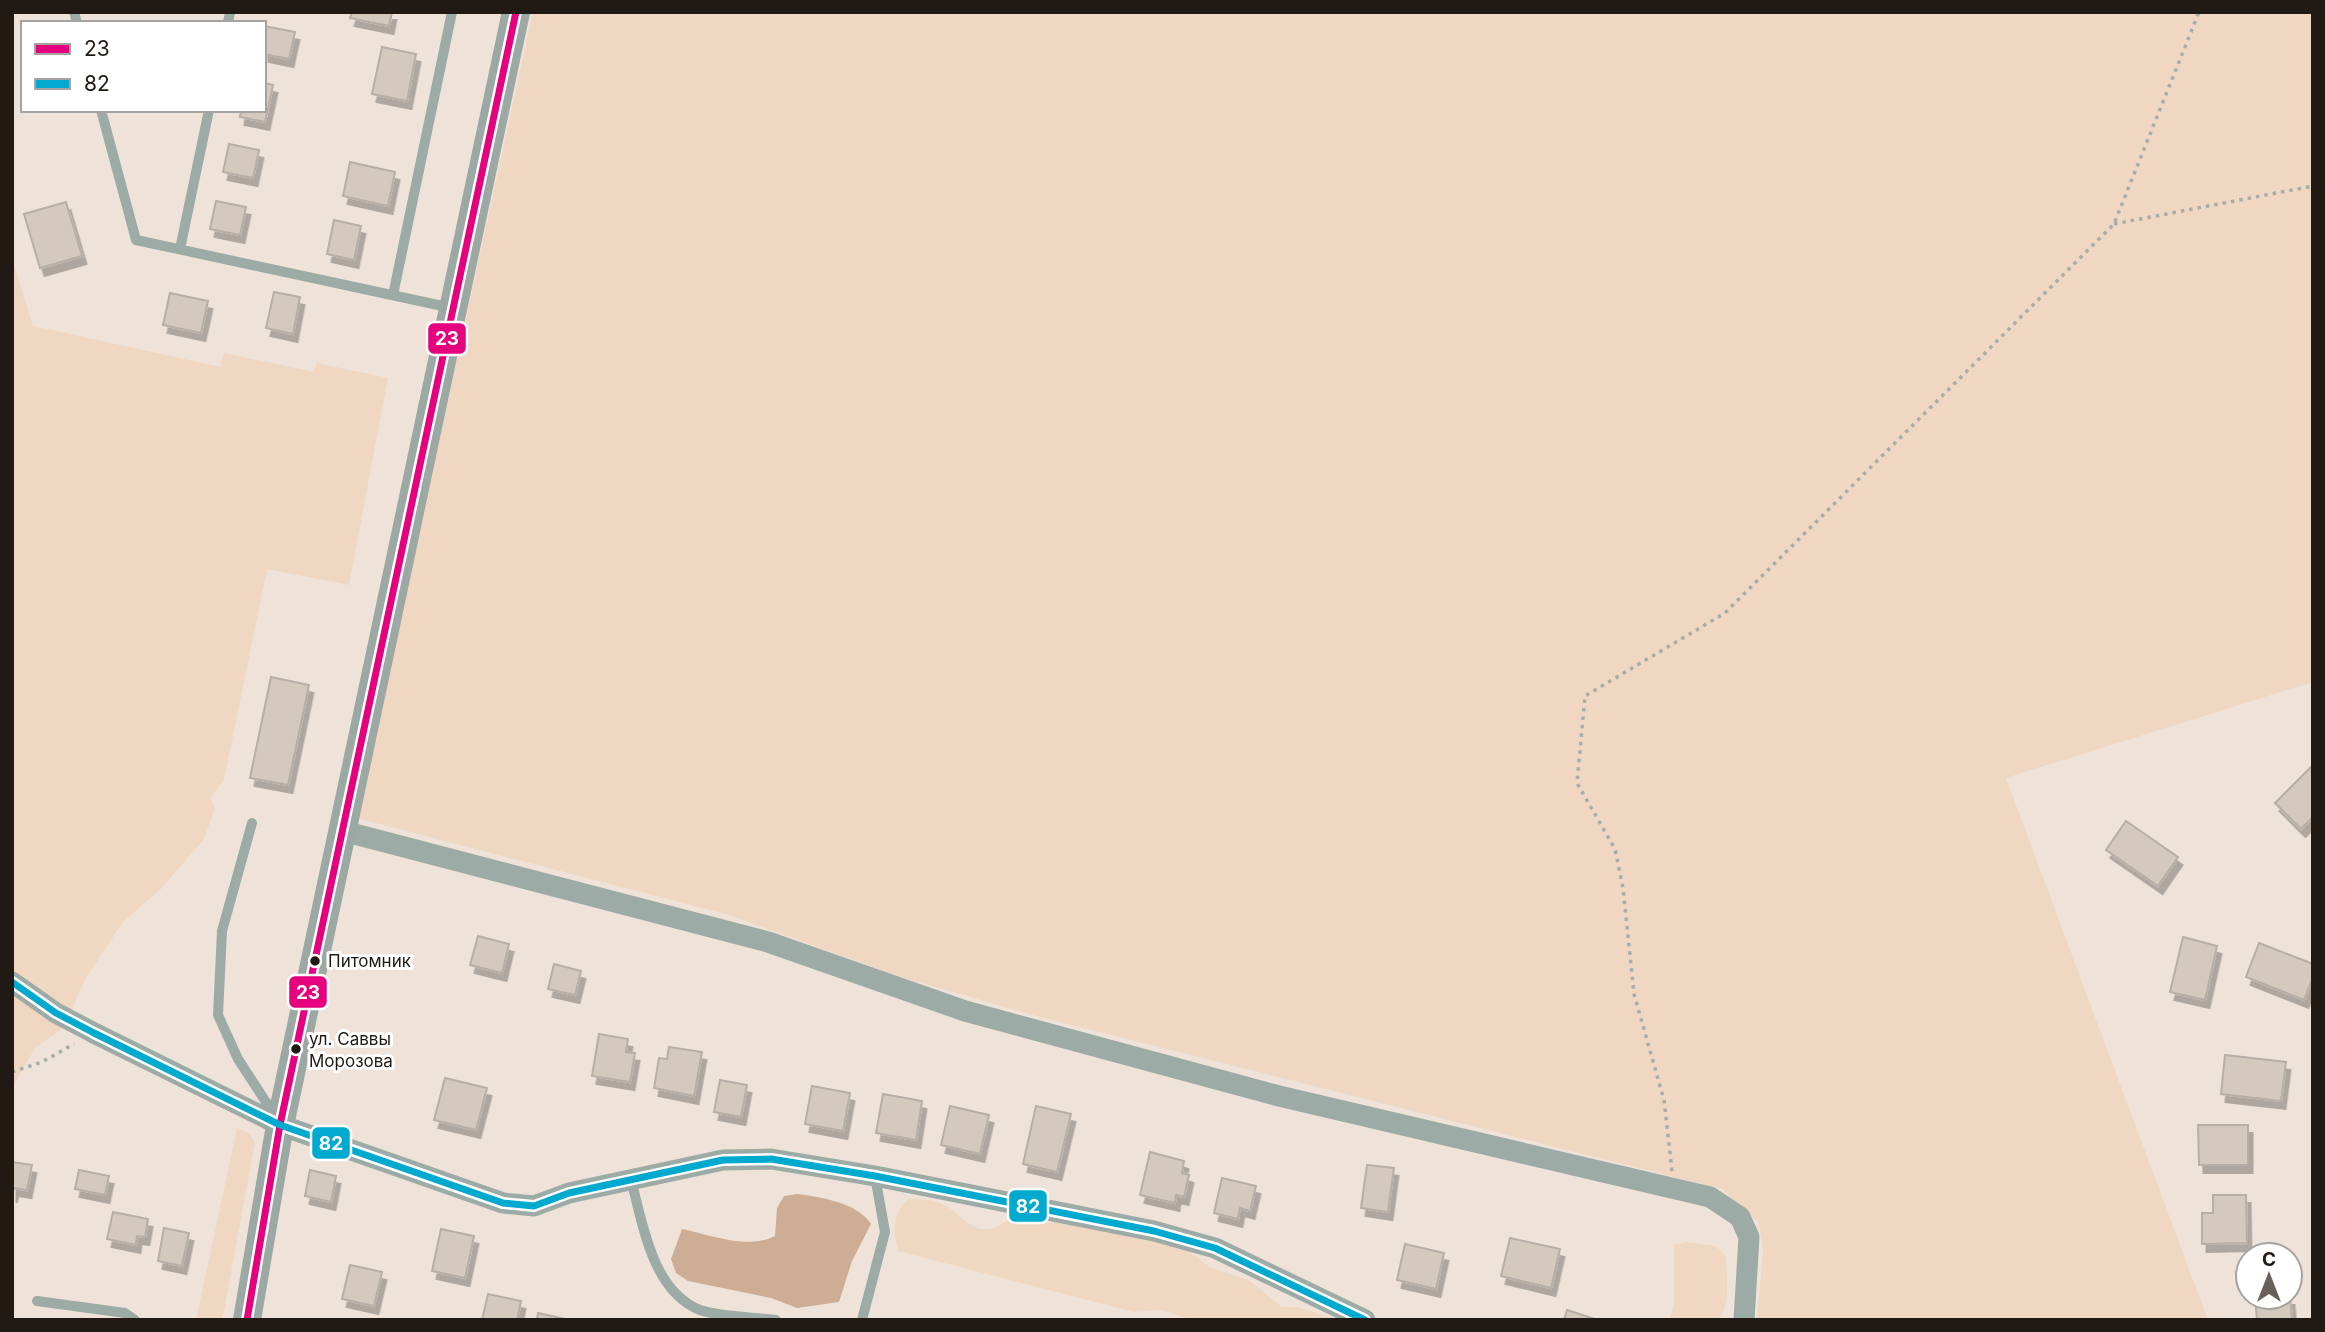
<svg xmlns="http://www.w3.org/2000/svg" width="2325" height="1332" viewBox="0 0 2325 1332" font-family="Inter,sans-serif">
	<defs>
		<filter id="shadow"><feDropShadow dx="4.5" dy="8" stdDeviation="0" flood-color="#0004"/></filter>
	</defs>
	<rect width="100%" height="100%" fill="#efe3d9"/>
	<!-- green -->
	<path fill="#efd7c2" d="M533,12H2313V682L2006,778L2208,1320H1757L1763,1252L1759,1223L1722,1189L1036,1016L901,977L729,915L357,818Z
		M12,258L33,326L221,367L224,353L314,372L317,363L388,378L349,585L267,569L224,780L210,798L215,808L204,839L161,889L123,922L86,978L63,1028L35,1048L12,1088Z
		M237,1128L249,1133L255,1142L224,1311L221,1320H196Z
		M908,1199C917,1199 928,1199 937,1202C967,1212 972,1247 1011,1218L1039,1224L1067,1221L1186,1249L1210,1267L1250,1281L1282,1307H1297L1339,1320H1192L1162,1310L1134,1312L898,1251C893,1231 892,1213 908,1199Z
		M1687,1242L1716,1246L1726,1256C1726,1276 1732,1303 1718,1320H1670L1674,1304V1245Z"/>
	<!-- water -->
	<path fill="#cdae94" d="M797,1194C821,1197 858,1203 871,1224L852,1261L839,1302L797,1308L771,1298L688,1281L676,1273L671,1259L682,1229C712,1235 747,1250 775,1236L777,1208L784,1196Z"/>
	<!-- building -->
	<path fill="#d5c9be" stroke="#b7aea6" stroke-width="2" filter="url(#shadow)" d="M352,12H392L389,26L350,18Z
		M264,26L295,32L289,59L264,54Z
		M382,47L416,54L407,101L372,94Z
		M264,83L273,85L265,122L240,117L241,110H264Z
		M229,144L259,150L253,178L223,172Z
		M350,162L395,172L388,206L343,196Z
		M216,201L246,207L240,235L210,229Z
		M66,202L82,256L40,268L24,214Z
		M334,220L361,226L354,260L327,254Z
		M274,292L300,297L293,334L266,328Z
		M170,293L208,301L201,333L163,325Z
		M271,677L309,685L288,785L250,778Z
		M2313,765V817L2301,829L2275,803Z
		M2126,821L2178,857L2158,886L2106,850Z
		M478,936L509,944L502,973L470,965Z
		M2183,937L2217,946L2205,1000L2170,992Z
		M2259,943L2313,964V977L2304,1000L2246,977Z
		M554,964L581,971L575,995L548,989Z
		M599,1034L628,1039L626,1052L635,1053L630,1082L592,1076Z
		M669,1047L702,1052L694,1096L654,1088L659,1058L667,1059Z
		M2225,1055L2286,1062L2281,1101L2221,1094Z
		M445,1078L487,1088L476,1130L434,1120Z
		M720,1080L747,1085L741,1117L714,1112Z
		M812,1086L850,1093L843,1131L805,1124Z
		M883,1094L922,1101L916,1140L876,1133Z
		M950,1106L989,1115L980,1154L941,1145Z
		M1036,1106L1071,1114L1057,1172L1023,1164Z
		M2198,1125H2248V1165H2199Z
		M1150,1152L1184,1161L1182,1173L1189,1175L1184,1197L1176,1195L1175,1203L1140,1195Z
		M12,1162L32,1165L27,1190L14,1188L12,1195Z
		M1367,1165L1394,1168L1388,1212L1361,1208Z
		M79,1170L109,1176L105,1195L75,1189Z
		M310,1170L336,1176L331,1202L305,1196Z
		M1222,1178L1256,1186L1250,1211L1240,1208L1238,1219L1214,1213Z
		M2213,1195H2246L2247,1243L2202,1244V1213H2213Z
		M113,1212L148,1219L145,1237L137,1236L136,1245L107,1239Z
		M164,1228L189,1233L182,1266L158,1261Z
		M441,1229L474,1236L465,1278L432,1271Z
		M1510,1238L1560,1249L1551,1288L1501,1276Z
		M1405,1244L1444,1253L1436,1289L1397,1280Z
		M350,1265L382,1272L374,1306L342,1299Z
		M488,1294L521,1301L517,1320H482Z
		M2255,1297H2290L2292,1320H2257Z
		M1567,1310L1598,1320H1564Z
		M538,1313L570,1320H537Z"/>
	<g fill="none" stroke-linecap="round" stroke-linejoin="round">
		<!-- path -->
		<path stroke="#a9ada7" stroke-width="3.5" stroke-dasharray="3.5 5" stroke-linecap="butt" d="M2114,224L2313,186
			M12,1072L42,1062L74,1044
			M1672,1171L1664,1100L1634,994L1623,888L1615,849L1577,783L1585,696L1725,613L2114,224L2199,12"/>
		<!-- lane -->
		<path stroke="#9daba7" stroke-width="10" d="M74,12L77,23
			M228,23L230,12
			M101,110L136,240L452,308
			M180,249L209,110
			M393,295L452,12
			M252,823L222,931L218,1015L238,1059L277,1119
			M631,1180C643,1224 652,1291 700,1310C719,1317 755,1317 776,1320
			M37,1301L125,1313L135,1320
			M862,1320L885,1232L875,1176"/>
		<!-- street -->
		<path stroke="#9daba7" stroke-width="21" d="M343,831L768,942L965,1011L1279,1096L1710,1197L1740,1217L1749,1237L1744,1320
			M12,982L56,1013L94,1033L280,1125L503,1203L534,1206L569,1193L723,1160L771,1159L875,1176L1154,1231L1215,1248L1365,1320"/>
		<!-- secondary -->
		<path stroke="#9ba8a3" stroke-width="28" d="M247,1320L280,1125L516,12"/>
		<!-- bus-1 casing -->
		<g stroke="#fff" stroke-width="12">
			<path id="bus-1" d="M247,1320L280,1125L516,12"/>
		</g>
		<!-- bus-2 casing -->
		<g stroke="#fff" stroke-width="12">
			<path id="bus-2" d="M12,982L56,1013L94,1033L280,1125L503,1203L534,1206L569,1193L723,1160L771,1159L875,1176L1154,1231L1215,1248L1365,1320"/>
		</g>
		<!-- bus-1 -->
		<use href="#bus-1" stroke="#e5007d" stroke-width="7"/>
		<!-- bus-2 -->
		<use href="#bus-2" stroke="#00a9ce" stroke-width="7"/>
	</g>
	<!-- markers -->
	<g fill="#211913" stroke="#fff" stroke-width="2.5">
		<circle cx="315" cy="961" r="6"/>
		<circle cx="296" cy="1049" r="6"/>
	</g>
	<g text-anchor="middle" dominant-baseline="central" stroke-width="6" stroke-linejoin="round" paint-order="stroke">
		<!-- bus labels -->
		<g font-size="17" fill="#211913" stroke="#fff" text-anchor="start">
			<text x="328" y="961">Питомник</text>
			<text x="309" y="1039">ул. Саввы<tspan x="309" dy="22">Морозова</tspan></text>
		</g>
	</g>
	<g stroke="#fff" stroke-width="2.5">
		<rect x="427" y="322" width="40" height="33" rx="7" fill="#e5007d"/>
		<rect x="288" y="975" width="40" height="34" rx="7" fill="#e5007d"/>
		<rect x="311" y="1126" width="40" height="34" rx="7" fill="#00a9ce"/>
		<rect x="1008" y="1189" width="40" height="34" rx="7" fill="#00a9ce"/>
	</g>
	<g font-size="19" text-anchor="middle" font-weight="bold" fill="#fff">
		<text x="447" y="345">23</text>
		<text x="308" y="999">23</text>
		<text x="331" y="1150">82</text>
		<text x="1028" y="1213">82</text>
	</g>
	<!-- border -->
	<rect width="2325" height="1332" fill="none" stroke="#211913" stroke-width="28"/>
	<!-- legend -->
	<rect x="21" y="21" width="245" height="91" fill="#ffffff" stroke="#a6a3a1" stroke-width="2"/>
	<rect x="35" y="44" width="35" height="10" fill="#e5007d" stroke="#a6a3a1" stroke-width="2"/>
	<text x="84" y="56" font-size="21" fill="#211913">23</text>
	<rect x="35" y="79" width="35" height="10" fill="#00a9ce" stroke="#a6a3a1" stroke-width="2"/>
	<text x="84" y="91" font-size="21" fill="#211913">82</text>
	<!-- north arrow -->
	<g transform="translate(2269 1276)"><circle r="33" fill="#ffffff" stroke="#a6a3a1" stroke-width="2"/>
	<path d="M0-5L12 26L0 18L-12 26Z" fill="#696058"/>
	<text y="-10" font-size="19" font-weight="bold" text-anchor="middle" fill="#211913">С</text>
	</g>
</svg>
